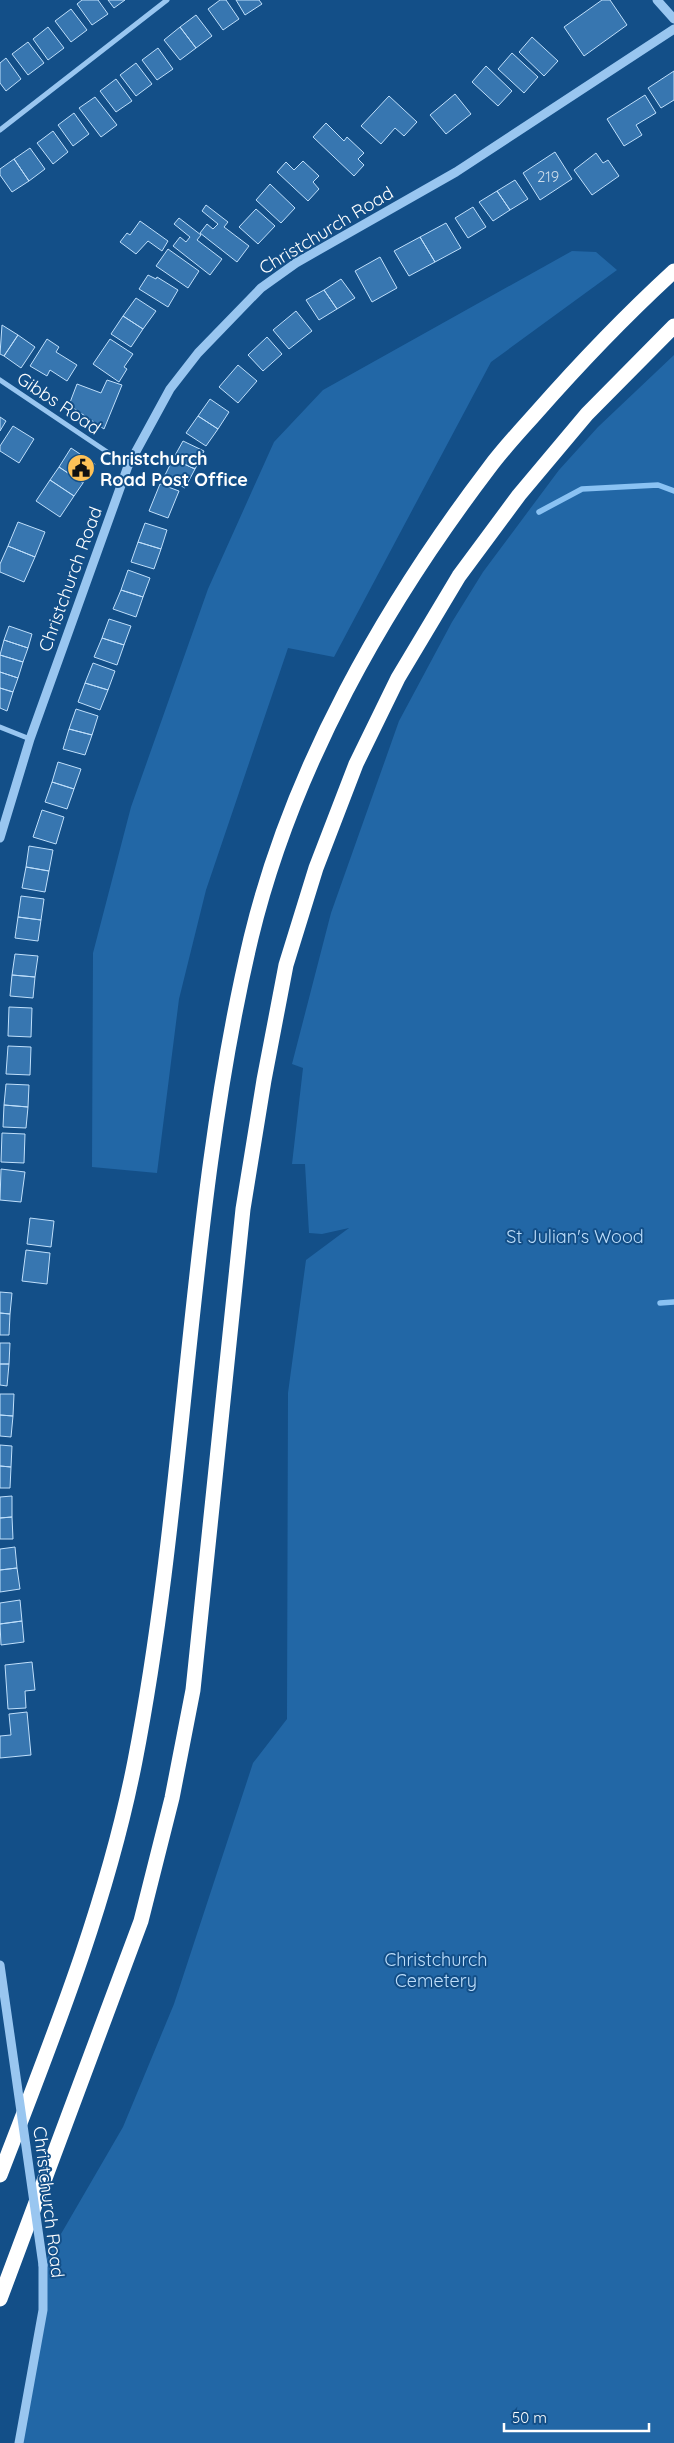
<svg xmlns="http://www.w3.org/2000/svg" width="674" height="2443" viewBox="0 0 674 2443" font-family="Quicksand,sans-serif">
	<rect width="100%" height="100%" fill="#134f88"/>
	<!-- green -->
	<path fill="#2267a6" d="M572,251L596,252L617,270L491,362L334,657L288,648L206,890L179,999L157,1173L92,1167L93,953L131,807L208,589L274,442L323,390Z
		M674,355V2443H19L43,2310V2265L123,2127L174,2004L253,1763L287,1719L288,1393L306,1260L349,1228L322,1234L309,1233L305,1164H292L303,1068L292,1064L331,913L399,721L452,622L483,572L559,470L598,427Z"/>
	<g fill="none" stroke-linecap="round" stroke-linejoin="round">
		<!-- stream -->
		<path stroke="#8ac2f3" stroke-width="5.5" d="M539,512L582,489L658,485L674,491
			M660,1303L674,1302"/>
	</g>
	<!-- building -->
	<path fill="#3776b0" stroke="#bfdffb" d="M82,0H98L108,14L92,25L77,4Z
		M108,0H125L114,8Z
		M220,0H226L239,19L223,30L208,9Z
		M236,0H259L262,4L245,15Z
		M602,0H610L627,25L584,56L564,27Z
		M71,9L87,30L71,42L55,21Z
		M196,15L212,36L196,48L180,27Z
		M48,27L64,48L48,60L33,39Z
		M180,27L196,48L180,60L164,40Z
		M532,37L558,61L544,76L519,52Z
		M28,42L44,63L28,75L12,54Z
		M158,48L173,69L157,80L142,60Z
		M512,53L538,77L524,93L498,69Z
		M6,58L21,79L6,91L0,83V63Z
		M136,63L152,84L136,96L120,75Z
		M486,66L512,91L498,106L472,82Z
		M674,71V100L661,108L648,88Z
		M116,79L132,101L116,112L100,91Z
		M455,94L471,114L446,134L430,115Z
		M645,95L656,113L636,125L642,135L624,146L607,119Z
		M389,96L417,122L404,136L395,128L381,144L361,126Z
		M95,97L117,125L101,137L79,108Z
		M74,113L89,134L73,146L58,125Z
		M326,123L344,141L347,137L364,153L358,159L364,165L354,176L313,137Z
		M53,131L68,152L53,164L37,143Z
		M30,148L45,169L29,181L14,159Z
		M555,152L572,179L540,200L523,173Z
		M596,153L603,163L608,160L619,176L592,195L574,170Z
		M14,159L29,181L12,192L0,175V169Z
		M303,161L319,176L313,182L319,189L308,201L277,172L286,162L294,170Z
		M515,180L528,199L510,210L497,191Z
		M270,184L295,208L281,223L256,200Z
		M497,191L510,210L493,221L479,202Z
		M206,205L228,222L224,227L249,246L237,262L200,233L207,224L213,229L218,224L202,211Z
		M473,207L486,227L468,238L455,218Z
		M256,209L275,226L258,244L239,227Z
		M179,218L201,235L197,240L222,259L210,275L173,246L180,237L186,242L190,237L174,224Z
		M140,221L168,241L162,251L148,241L136,254L120,242L127,233L130,235Z
		M446,223L461,248L435,262L420,237Z
		M420,237L435,262L409,276L394,251Z
		M168,249L199,271L188,288L156,266Z
		M380,257L397,288L372,302L355,271Z
		M148,275L156,279L157,277L178,290L168,307L139,289Z
		M341,279L355,298L337,309L324,290Z
		M324,290L337,309L319,320L306,300Z
		M136,298L156,311L143,329L123,316Z
		M296,311L312,331L289,349L273,330Z
		M123,316L143,329L131,347L111,334Z
		M2,325L18,335L4,356L0,354Z
		M18,335L35,347L21,368L4,356Z
		M267,337L282,354L263,371L248,355Z
		M47,339L59,347L56,352L77,365L67,381L50,370L47,376L30,366Z
		M110,339L133,354L124,367L127,369L119,382L93,364Z
		M238,365L257,381L238,403L219,387Z
		M107,380L122,385L104,429L69,405L77,384L101,393Z
		M210,399L229,412L218,429L198,416Z
		M198,416L218,429L206,446L186,433Z
		M0,417L6,421L0,431Z
		M13,426L34,439L19,463L0,451V446Z
		M183,441L204,451L195,469L173,459Z
		M71,448L95,464L83,483L59,467Z
		M173,459L195,469L185,488L164,477Z
		M59,467L83,483L74,496L50,480Z
		M50,480L74,496L60,517L36,501Z
		M160,484L179,491L168,518L149,511Z
		M18,522L45,532L35,557L8,546Z
		M145,523L167,530L161,549L138,542Z
		M138,542L161,549L154,569L131,562Z
		M8,546L35,557L24,582L0,572V564Z
		M128,570L150,578L143,597L121,590Z
		M121,590L143,597L136,617L113,609Z
		M109,619L131,626L124,645L102,638Z
		M9,626L32,634L28,648L4,640Z
		M102,638L124,645L117,665L94,657Z
		M4,640L28,648L23,662L0,655Z
		M0,655L23,662L18,678L0,672Z
		M93,663L115,671L108,690L85,683Z
		M0,672L18,678L13,692L0,688Z
		M85,683L108,690L100,710L78,702Z
		M0,688L13,692L7,711L0,708Z
		M76,709L98,716L92,735L69,729Z
		M69,729L92,735L85,755L63,749Z
		M58,762L81,769L74,789L52,782Z
		M52,782L74,789L67,809L45,802Z
		M42,810L64,817L56,844L33,837Z
		M29,846L53,850L49,871L26,867Z
		M26,867L49,871L45,892L22,888Z
		M21,896L44,899L41,920L18,917Z
		M18,917L41,920L38,941L15,938Z
		M15,954L38,956L35,977L12,975Z
		M12,975L35,977L33,998L10,996Z
		M9,1007L32,1008L31,1037L8,1036Z
		M8,1046L31,1047L30,1075L6,1074Z
		M6,1084L29,1085L28,1107L4,1105Z
		M4,1105L28,1107L26,1128L3,1127Z
		M2,1133L25,1134L24,1163L1,1162Z
		M1,1169L25,1172L21,1202L0,1200Z
		M30,1218L54,1221L51,1247L27,1244Z
		M26,1250L50,1253L47,1284L22,1281Z
		M0,1292L12,1293L10,1314L0,1313Z
		M0,1313L10,1314L9,1335H0Z
		M0,1343H10L9,1364H0Z
		M0,1364H9L7,1386L0,1385Z
		M0,1394H14L13,1416L0,1415Z
		M0,1415L13,1416L11,1437L0,1436Z
		M0,1445L12,1446L11,1467L0,1466Z
		M0,1466L11,1467L10,1488H0Z
		M12,1496V1517L0,1518V1497Z
		M12,1517L13,1539H0V1518Z
		M15,1547L17,1568L0,1570V1549Z
		M17,1568L20,1589L0,1592V1570Z
		M20,1600L22,1621L0,1624V1603Z
		M22,1621L24,1642L1,1645L0,1624Z
		M32,1662L35,1690L25,1691L26,1708L8,1709L5,1665Z
		M27,1712L31,1755L0,1758V1736L11,1735L9,1714Z"/>
	<g fill="none" stroke-linecap="round" stroke-linejoin="round">
		<!-- minor -->
		<path stroke="#99c6f0" stroke-width="5" d="M0,130L167,0
			M0,380L128,466
			M0,727L30,739"/>
		<!-- tertiary -->
		<path stroke="#99c6f0" stroke-width="9" d="M657,0L674,19
			M0,838L30,739L128,466L170,389L198,353L261,288L296,263L456,172L674,29
			M19,2443L43,2310V2265"/>
		<!-- motorway -->
		<path stroke="#fff" stroke-width="15" d="M0,2175C52,2040 107,1904 135,1761C188,1489 187,1208 251,938C292,768 384,606 489,468C503,449 520,431 536,413C580,363 625,316 674,271
			M0,2299L141,1921L172,1798L193,1690L243,1209L264,1080L286,965L316,868L356,764L398,678L459,576L519,495L587,414L674,326"/>
		<!-- tertiary-bridge -->
		<path stroke="#99c6f0" stroke-width="9" d="M0,1965L43,2265"/>
	</g>
	<!-- icons -->
	<defs>
		<g id="civic-disc" transform="scale(1.4375)"><circle r="9.5" fill="#ffc257" stroke="#134f88"/><path d="M-.6-6.5H3V-4.5H.6V-3L4-1V1h2V6H-6V1h2V-1L-.6-3ZM-1.2 2.5V6h2.4V2.5Z" fill="#111"/></g>
	</defs>
	<g fill-rule="evenodd">
		<use href="#civic-disc" x="81" y="468"/>
	</g>
	<g text-anchor="middle" dominant-baseline="central" stroke-width="4" stroke-linejoin="round" paint-order="stroke">
		<!-- number labels -->
		<g font-size="15" fill="#cdddeb">
			<text x="548" y="176">219</text>
		</g>
		<!-- street labels -->
		<g font-size="18" fill="#fff" stroke="#134f88">
			<text transform="translate(326 230) rotate(-31)">Christchurch Road</text>
			<text transform="translate(59 403) rotate(34)">Gibbs Road</text>
			<text transform="translate(70 579) rotate(-70)">Christchurch Road</text>
			<text transform="translate(49 2202) rotate(83)">Christchurch Road</text>
		</g>
		<!-- poi labels -->
		<g font-size="18" font-weight="bold" fill="#fff" stroke="#134f88" text-anchor="start">
			<text x="100" y="458">Christchurch<tspan x="100" dy="21">Road Post Office</tspan></text>
		</g>
		<!-- park labels -->
		<g font-size="18" fill="#bfdffb" stroke="#134f88">
			<text x="575" y="1236">St Julian's Wood</text>
			<text x="436" y="1959">Christchurch<tspan x="436" dy="21">Cemetery</tspan></text>
		</g>
	</g>
	<!-- scale -->
	<path d="M504 2423v8h145v-8" fill="none" stroke="#ffffff" stroke-width="2.5"/>
	<text x="512" y="2423" font-size="15" fill="#ffffff" stroke="#134f88" stroke-width="4" paint-order="stroke">50 m</text>
</svg>
